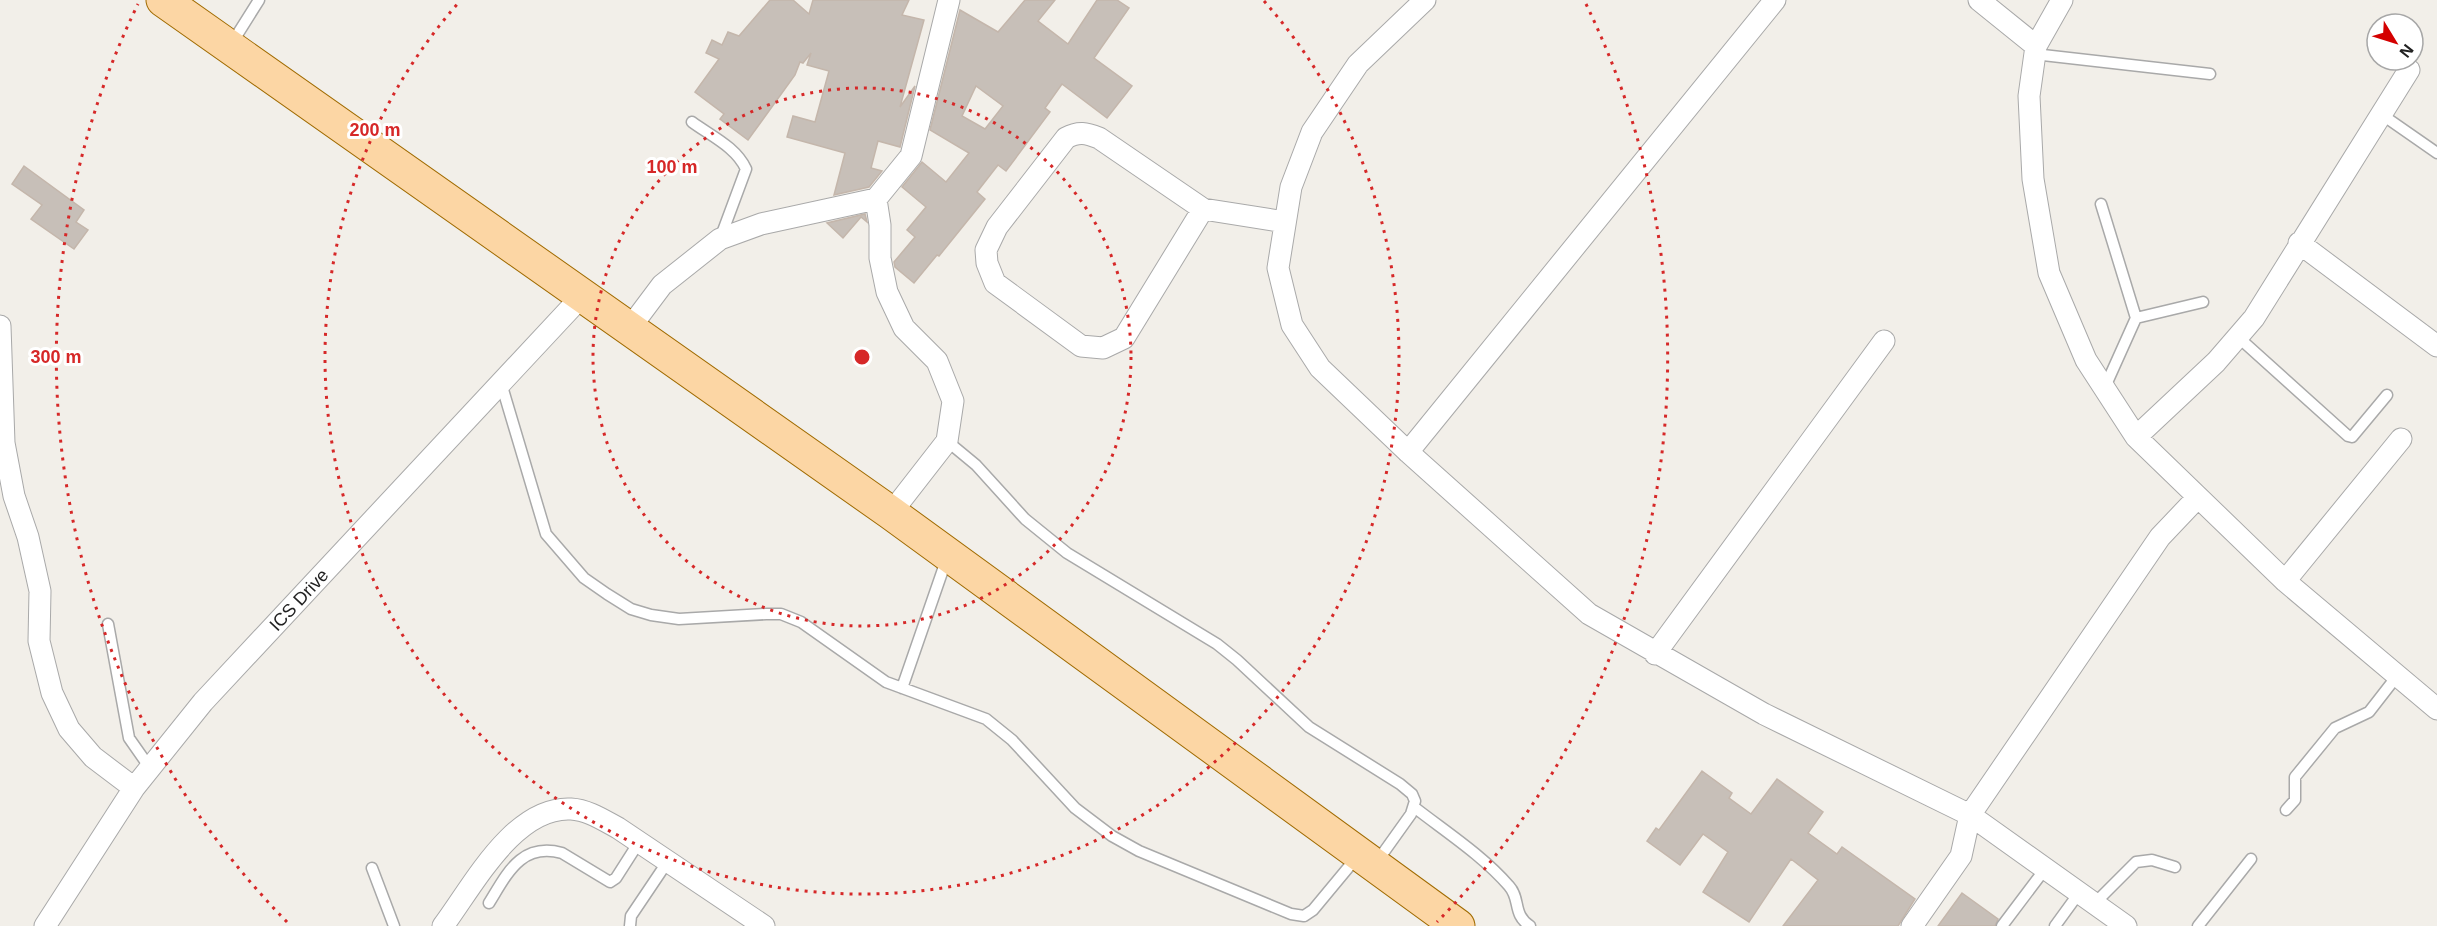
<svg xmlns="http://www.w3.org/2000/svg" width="2437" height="926" viewBox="0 0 2437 926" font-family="Helvetica,sans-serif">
	<rect width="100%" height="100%" fill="#f2efe9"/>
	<!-- building -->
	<path fill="#c7bfb8" stroke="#c4b6ab" stroke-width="1.5" fill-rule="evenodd" d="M770,0H793L809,14L813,0H909L902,15L924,20L900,107L915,86L900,147L878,141L871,168L882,171L869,187L834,195L845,153L787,137L793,116L815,122L829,71L807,65L811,53L803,63L800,62L795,75L748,140L720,119L724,114L695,92L719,59L706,53L712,40L722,45L728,32L739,36Z
		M1025,0H1055L1038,21L1068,44L1097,0H1117L1129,8L1094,58L1132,86L1107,118L1062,84L1045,108L1050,112L1006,171L998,165L977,192L985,199L939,256L937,255L914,283L895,267L894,262L915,237L907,230L926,207L902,187L922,162L946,182L969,153L930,130L960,10L998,32ZM976,86L1003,106L985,129L962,116Z
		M24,166L84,210L76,222L88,230L74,249L31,219L42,205L12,184Z
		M865,214L867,222L861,217L843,238L827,223Z
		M1702,771L1732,793L1729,798L1751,814L1777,779L1823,812L1808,833L1837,854L1842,847L1915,899L1898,926H1783L1818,880L1791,859L1749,922L1703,892L1728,852L1703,834L1680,865L1647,841L1656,828L1659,830Z
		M1962,893L1998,919L1995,926H1938Z"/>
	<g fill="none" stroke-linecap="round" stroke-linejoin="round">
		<!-- lane casing -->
		<g stroke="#a9a9a9" stroke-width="13">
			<path id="lane" d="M232,43L259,0
				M2034,54L2210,74
				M2381,114L2437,153
				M692,122C711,136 736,147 746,169L720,239
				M2101,204L2136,318L2203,302
				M2238,337L2348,436L2352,437L2387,395
				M501,383L546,534L584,578L607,594L631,609L651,615L679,619L766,614H781L801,622L886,682L986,719L1012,740L1075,808L1112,836L1139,851L1291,914L1304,916L1313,910L1357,857
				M2105,387L2136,318
				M947,441L976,465L1025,519L1067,553L1217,644L1237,660L1309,727L1400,784L1412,794L1415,801L1411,814L1376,863
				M108,624L129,738L150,768
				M902,688L947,558
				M1414,807C1446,832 1482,855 1509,886C1521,899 1512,914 1530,926
				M2286,810L2295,800V777L2335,728L2369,712L2397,676
				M372,868L394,926
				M489,903C507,874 521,842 562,853L610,882L616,878L639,842
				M2094,904L2136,862L2152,860L2175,867
				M630,926L631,916L668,861
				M2002,926L2045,869
				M2055,926L2079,893
				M2198,926L2251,859"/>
		</g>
		<!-- street casing -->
		<g stroke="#a9a9a9" stroke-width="23">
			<path id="street" d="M1425,0L1358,64L1312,132L1291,187L1278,268L1292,325L1320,368L1408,452L1589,614L1764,714L1970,815L2126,926
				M1979,0L2036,46
				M2062,0L2036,46L2029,96L2033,179L2049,273L2086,360L2136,437L2285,581L2437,709
				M1203,209L1124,338L1103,348L1081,346L995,283L987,263L986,250L997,227L1066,138C1079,131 1086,133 1099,138L1203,209L1285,222
				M2299,243L2437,346
				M0,326L4,443
				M629,329L662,285L720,239L761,224L876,199
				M2136,437L2216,362L2254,318L2409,70
				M0,443H4L14,496L28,537L40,591L39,641L52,693L69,729L93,757L134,788
				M1408,452L1775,0
				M891,513L947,441L953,401L937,361L904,328L887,292L880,258V225L876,199L911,156L949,0
				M2285,581L2401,439
				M1655,654L1884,341
				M45,926L134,788L203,702L582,296
				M443,926C473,886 514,806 571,809C588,810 603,820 618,828L764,926
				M1912,926L1961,856L1970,815L2160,537L2198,497"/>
		</g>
		<!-- primary casing -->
		<g stroke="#a06b00" stroke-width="35">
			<path id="primary" d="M163,0L891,513L1458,926"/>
		</g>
		<!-- lane -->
		<use href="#lane" stroke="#fff" stroke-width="10"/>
		<!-- street -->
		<use href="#street" stroke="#fff" stroke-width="21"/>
		<!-- primary -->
		<use href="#primary" stroke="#fcd6a4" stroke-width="33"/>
	</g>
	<!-- distance rings -->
	<g fill="none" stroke="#d62828" stroke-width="3" stroke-dasharray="3 6">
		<circle cx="862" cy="357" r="269"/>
		<path d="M1264 1A537 537 0 1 1 460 1"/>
		<path d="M287 922A806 806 0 0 1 138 4M1586 4A806 806 0 0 1 1437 922"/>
	</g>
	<g text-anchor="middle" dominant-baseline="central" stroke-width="6" stroke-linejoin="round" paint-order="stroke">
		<!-- street labels -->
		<g font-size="18" fill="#222" stroke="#fff">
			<text transform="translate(299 600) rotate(-47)">ICS Drive</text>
		</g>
	</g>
	<circle cx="862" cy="357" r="9" fill="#d62828" stroke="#fff" stroke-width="3"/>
	<g font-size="18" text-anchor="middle" font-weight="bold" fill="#d62828" stroke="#fff" stroke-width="6" stroke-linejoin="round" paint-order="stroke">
		<text x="375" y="136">200 m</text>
		<text x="672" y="173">100 m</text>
		<text x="56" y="363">300 m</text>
	</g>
	<!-- north arrow -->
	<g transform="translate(2395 42) rotate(128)"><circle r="28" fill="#ffffff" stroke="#a7a7a7" stroke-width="1.5"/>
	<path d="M0-4.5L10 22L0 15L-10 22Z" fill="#d40000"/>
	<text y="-9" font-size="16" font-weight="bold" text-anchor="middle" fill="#222222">N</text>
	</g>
</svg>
